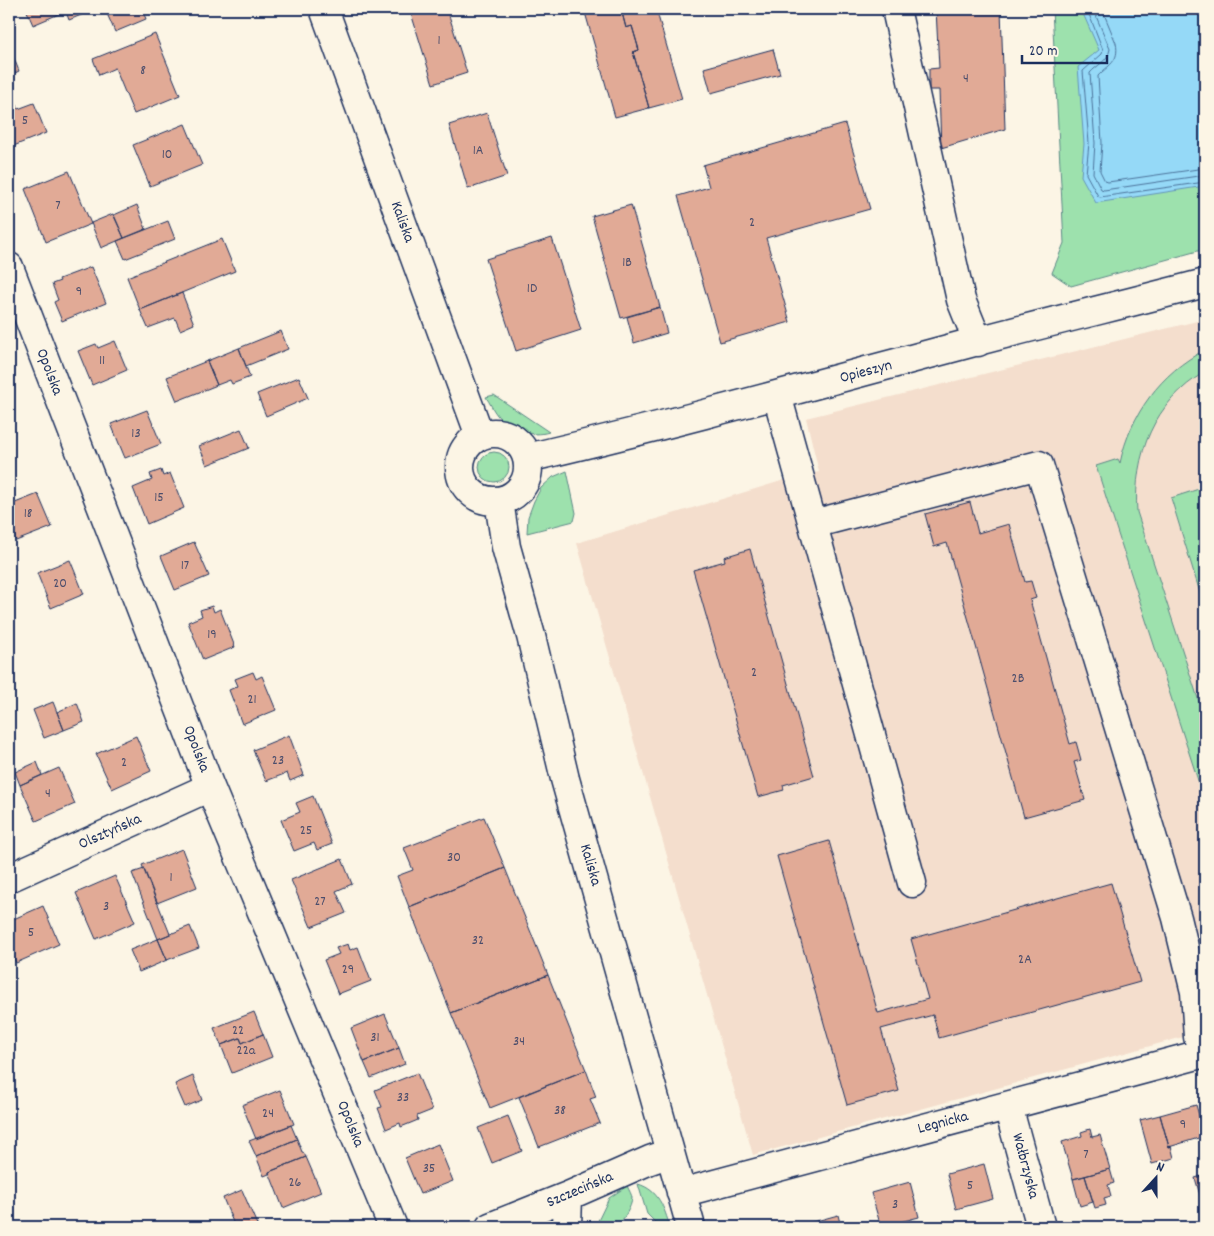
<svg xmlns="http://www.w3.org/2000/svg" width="1214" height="1236" viewBox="0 0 1214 1236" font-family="Dekko,sans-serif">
	<rect width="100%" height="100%" fill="#fcf5e5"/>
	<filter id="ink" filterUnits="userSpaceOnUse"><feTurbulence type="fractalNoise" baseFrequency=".02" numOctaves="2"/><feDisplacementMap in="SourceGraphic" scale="10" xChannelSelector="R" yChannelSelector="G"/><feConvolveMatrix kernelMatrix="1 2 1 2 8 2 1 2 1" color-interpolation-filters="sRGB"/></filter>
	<g filter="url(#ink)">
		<!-- built -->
		<path fill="#f4decd" d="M1205,319V1031L753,1155L577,543L791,478L819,472L806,418Z"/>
		<!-- green -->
		<path fill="#9de1ad" stroke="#5c8886" d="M1052,9H1205V249L1071,286L1052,273L1064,243Z
			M1205,350V372C1154,402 1133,455 1137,512L1205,720V802L1096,466L1118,459L1120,463C1130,415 1161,372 1205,350Z
			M494,395L549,432C531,438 508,429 497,415C493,410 490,403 486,397Z
			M479 467a15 15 0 1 1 30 0a15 15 0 1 1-30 0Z
			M567,471L576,513L574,521L527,533L528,517L534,501L541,488L553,477Z
			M1205,487V609L1171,498Z
			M638,1184C659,1190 664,1208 670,1227H660L647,1214Z
			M627,1186C629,1190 632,1195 632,1198C632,1207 622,1221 617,1227H595L609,1198Z"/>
		<!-- water -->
		<path fill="#95d9f7" stroke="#6495ba" d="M1081,9H1205V186L1096,203L1081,176L1084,144L1078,67L1099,50Z"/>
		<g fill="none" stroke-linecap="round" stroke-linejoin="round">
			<!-- shore -->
			<path stroke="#4c739b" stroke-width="1" d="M1087,9L1103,50L1102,54L1083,71L1089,143L1086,174L1098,196L1100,197L1205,182
				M1093,9L1110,49C1108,61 1097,65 1090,73L1095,143L1093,173L1101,189L1104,190L1205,175
				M1102,9L1116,43C1120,62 1108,65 1098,76L1102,143L1100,171L1105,181L1108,182L1205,168"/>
		</g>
		<!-- building -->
		<path fill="#e1aa96" stroke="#1b2f5e" d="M26,9H65L66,11L33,25Z
			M65,9H96L69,20Z
			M105,9H142L146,19L115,32Z
			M414,9H447L467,73L433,84L410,10Z
			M584,9H621L626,28L632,26L639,50L633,52L649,108L615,117Z
			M621,9H656L682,99L649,108L633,52L639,50L632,26L626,28Z
			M936,9H1001L1005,129L941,148L939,90H929V69L939,68Z
			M155,34L180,95L134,114L115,68L99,75L93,59Z
			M9,46L19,71L9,76Z
			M773,49L780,74L711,93L704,68Z
			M34,103L46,133L11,147L9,143V109L17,105L18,109Z
			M487,113L507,176L468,189L449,125Z
			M185,124L202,165L150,186L133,145Z
			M845,124L870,209L766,238L790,322L720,342L678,196L709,187L703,165Z
			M69,171L91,224L46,242L25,189Z
			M137,205L146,229L124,238L114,215Z
			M631,205L660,307L621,318L592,216Z
			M113,214L124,238L101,248L91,223Z
			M168,221L175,239L125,259L117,241Z
			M552,238L581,330L516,351L486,259Z
			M222,239L235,271L140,310L127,277Z
			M91,267L106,303L62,321L54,302L58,300L52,284L60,281L59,279Z
			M182,293L194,324L180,330L175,318L148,328L140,310Z
			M660,307L667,333L634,343L627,317Z
			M281,331L288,349L246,366L239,348Z
			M115,341L127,370L92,385L78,351L96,344L98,348Z
			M239,348L250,377L232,384L230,380L217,385L207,361Z
			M207,361L217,385L177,401L167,377Z
			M299,377L308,398L266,416L257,394Z
			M147,410L161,444L125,458L111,424Z
			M241,429L249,448L207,465L199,446Z
			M161,470L163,476L170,473L184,508L147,524L133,488L152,480L150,474Z
			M38,494L52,527L16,541L9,523V502L10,505Z
			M970,502L978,533L1009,524L1025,582L1031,581L1036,598L1030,600L1070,744L1076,742L1081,760L1074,762L1085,800L1024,817L947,543L934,547L925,514Z
			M194,542L209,576L175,590L161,556Z
			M750,549L814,776L783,785L784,790L758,797L693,570L725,561L724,557Z
			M70,560L84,594L51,608L37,573Z
			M212,606L214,612L220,609L235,647L203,660L188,622L202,616L200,610Z
			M253,672L256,679L262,676L276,710L242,724L229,690L238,686L235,679Z
			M53,702L64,730L44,738L33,710Z
			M77,703L84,722L64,730L57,712Z
			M289,735L304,775L290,781L287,773L266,781L253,750Z
			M136,736L151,771L112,789L96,754Z
			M37,762L42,775L20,785L15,772Z
			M59,768L75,804L36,821L20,785Z
			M313,796L332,844L317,850L314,843L294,851L281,820L300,812L296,803Z
			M484,817L505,868L409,907L397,876L413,870L404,848Z
			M829,841L878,1013L928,999L911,939L1111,883L1140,982L939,1038L933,1015L881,1029L899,1091L847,1105L777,856Z
			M182,849L197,887L157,903L142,865Z
			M342,859L352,884L336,891L346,913L311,927L291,880Z
			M505,868L548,975L451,1013L409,907Z
			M144,869L170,934L158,939L132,873Z
			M115,876L135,922L96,939L76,893Z
			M43,906L59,944L16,963L9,947V921Z
			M190,926L199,948L167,960L158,939Z
			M158,939L167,960L139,972L130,950Z
			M348,944L350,950L358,947L371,981L338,994L324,960L339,954L336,948Z
			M548,975L586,1070L490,1108L451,1013Z
			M254,1012L263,1034L242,1043L240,1038L221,1045L214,1028Z
			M385,1014L399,1048L364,1062L351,1028Z
			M263,1034L272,1057L232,1073L221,1045L240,1038L242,1043Z
			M399,1048L405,1064L371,1078L364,1062Z
			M586,1070L596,1097L590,1099L600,1123L539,1147L519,1097Z
			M417,1073L432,1110L417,1116L418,1120L401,1127L400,1123L386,1129L378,1108L382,1107L375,1090Z
			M193,1076L202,1100L185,1107L175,1084Z
			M280,1090L294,1124L256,1139L242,1105Z
			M1196,1105L1205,1136L1169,1147L1160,1115Z
			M1160,1115L1169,1147L1171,1146L1174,1158L1152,1164L1140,1120Z
			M508,1116L522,1151L492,1163L478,1128Z
			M291,1125L297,1139L256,1156L249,1141Z
			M1090,1129L1092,1137L1100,1135L1110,1169L1073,1179L1062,1142L1082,1136L1081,1132Z
			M297,1139L302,1152H303L306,1157L269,1172V1174L264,1176L256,1156Z
			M438,1144L453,1181L420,1194L405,1158Z
			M306,1157L321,1192L283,1208L269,1172Z
			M984,1164L993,1199L956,1209L947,1174Z
			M1110,1169L1114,1183L1108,1185L1111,1196L1104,1198L1106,1205L1095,1208L1085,1176Z
			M1205,1175V1201L1202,1202L1195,1178Z
			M1085,1176L1093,1202L1080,1206L1073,1179Z
			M910,1182L919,1217L881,1227L871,1193Z
			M242,1190L258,1227H235L223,1198Z
			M838,1215L841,1227H802V1225Z"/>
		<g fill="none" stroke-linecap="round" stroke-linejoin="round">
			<!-- minor casing -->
			<g stroke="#1b2f5e" stroke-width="31">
				<path id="minor" d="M324,9L480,436
					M896,9L961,300L978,342
					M9,267L210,787L393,1227
					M777,395L912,883
					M460 467a34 34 0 1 1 68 0a34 34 0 1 1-68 0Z
					M527,458C678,423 828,381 978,341C1053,321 1129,303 1205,283
					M499,501L506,547L531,636L565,779L691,1227
					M813,524L1039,465L1177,918L1195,992L1198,1037
					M9,878L210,787
					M1008,1106L1041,1227
					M681,1193L1205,1053
					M490,1227L568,1196L650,1160L670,1153
					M567,1227L568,1196"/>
			</g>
			<!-- minor -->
			<use href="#minor" stroke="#fcf5e5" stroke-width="28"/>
		</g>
	</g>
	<g text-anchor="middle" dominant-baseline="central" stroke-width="4" stroke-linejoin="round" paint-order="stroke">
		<!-- number labels -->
		<g font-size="14" fill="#4c4e6c">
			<text x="439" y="41">1</text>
			<text x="143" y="71">8</text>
			<text x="966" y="79">4</text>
			<text x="25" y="121">5</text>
			<text x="478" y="151">1A</text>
			<text x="167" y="155">10</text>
			<text x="58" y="206">7</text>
			<text x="752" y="223">2</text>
			<text x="627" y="263">1B</text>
			<text x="532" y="289">1D</text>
			<text x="79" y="292">9</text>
			<text x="102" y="361">11</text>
			<text x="136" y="434">13</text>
			<text x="159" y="498">15</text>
			<text x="28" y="514">18</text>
			<text x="185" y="566">17</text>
			<text x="60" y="584">20</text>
			<text x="212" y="635">19</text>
			<text x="754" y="673">2</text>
			<text x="1018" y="679">2B</text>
			<text x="252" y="700">21</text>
			<text x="278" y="761">23</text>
			<text x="124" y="763">2</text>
			<text x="48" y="794">4</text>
			<text x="306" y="831">25</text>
			<text x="454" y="858">30</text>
			<text x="171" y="878">1</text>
			<text x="320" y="902">27</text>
			<text x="106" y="907">3</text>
			<text x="31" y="933">5</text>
			<text x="478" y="941">32</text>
			<text x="1025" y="960">2A</text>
			<text x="348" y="970">29</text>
			<text x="238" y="1031">22</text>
			<text x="375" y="1038">31</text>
			<text x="519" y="1042">34</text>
			<text x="246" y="1051">22a</text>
			<text x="403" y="1098">33</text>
			<text x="560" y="1111">38</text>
			<text x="268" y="1114">24</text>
			<text x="1183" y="1125">9</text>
			<text x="1086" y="1155">7</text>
			<text x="429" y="1169">35</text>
			<text x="295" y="1183">26</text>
			<text x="970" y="1186">5</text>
			<text x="895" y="1205">3</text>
		</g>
		<!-- street labels -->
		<g font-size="16" fill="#1b2f5e" stroke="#fcf5e5">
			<text transform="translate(402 222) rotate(70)">Kaliska</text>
			<text transform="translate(49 372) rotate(69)">Opolska</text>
			<text transform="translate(866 372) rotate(-15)">Opieszyn</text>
			<text transform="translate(196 749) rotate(69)">Opolska</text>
			<text transform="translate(110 832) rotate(-24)">Olsztyńska</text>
			<text transform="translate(590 865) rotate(74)">Kaliska</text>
			<text transform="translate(943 1123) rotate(-15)">Legnicka</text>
			<text transform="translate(350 1124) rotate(68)">Opolska</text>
			<text transform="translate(1025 1166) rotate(75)">Wałbrzyska</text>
			<text transform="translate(580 1190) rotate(-23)">Szczecińska</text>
		</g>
	</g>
	<!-- margin -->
	<rect width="1214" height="1236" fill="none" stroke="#fcf5e5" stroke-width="30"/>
	<rect x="15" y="15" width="1184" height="1206" fill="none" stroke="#1b2f5e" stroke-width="2" filter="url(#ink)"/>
	<!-- north arrow -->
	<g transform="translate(1156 1178) rotate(21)" stroke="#fcf5e5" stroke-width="4" paint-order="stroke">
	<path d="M0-4L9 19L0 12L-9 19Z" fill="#1b2f5e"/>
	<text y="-8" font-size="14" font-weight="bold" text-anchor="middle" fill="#1b2f5e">N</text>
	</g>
	<!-- scale -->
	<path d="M1022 55v8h85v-8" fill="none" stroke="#1b2f5e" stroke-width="2.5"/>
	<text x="1029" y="55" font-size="15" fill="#1b2f5e" stroke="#fcf5e5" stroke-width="4" paint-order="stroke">20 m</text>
</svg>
